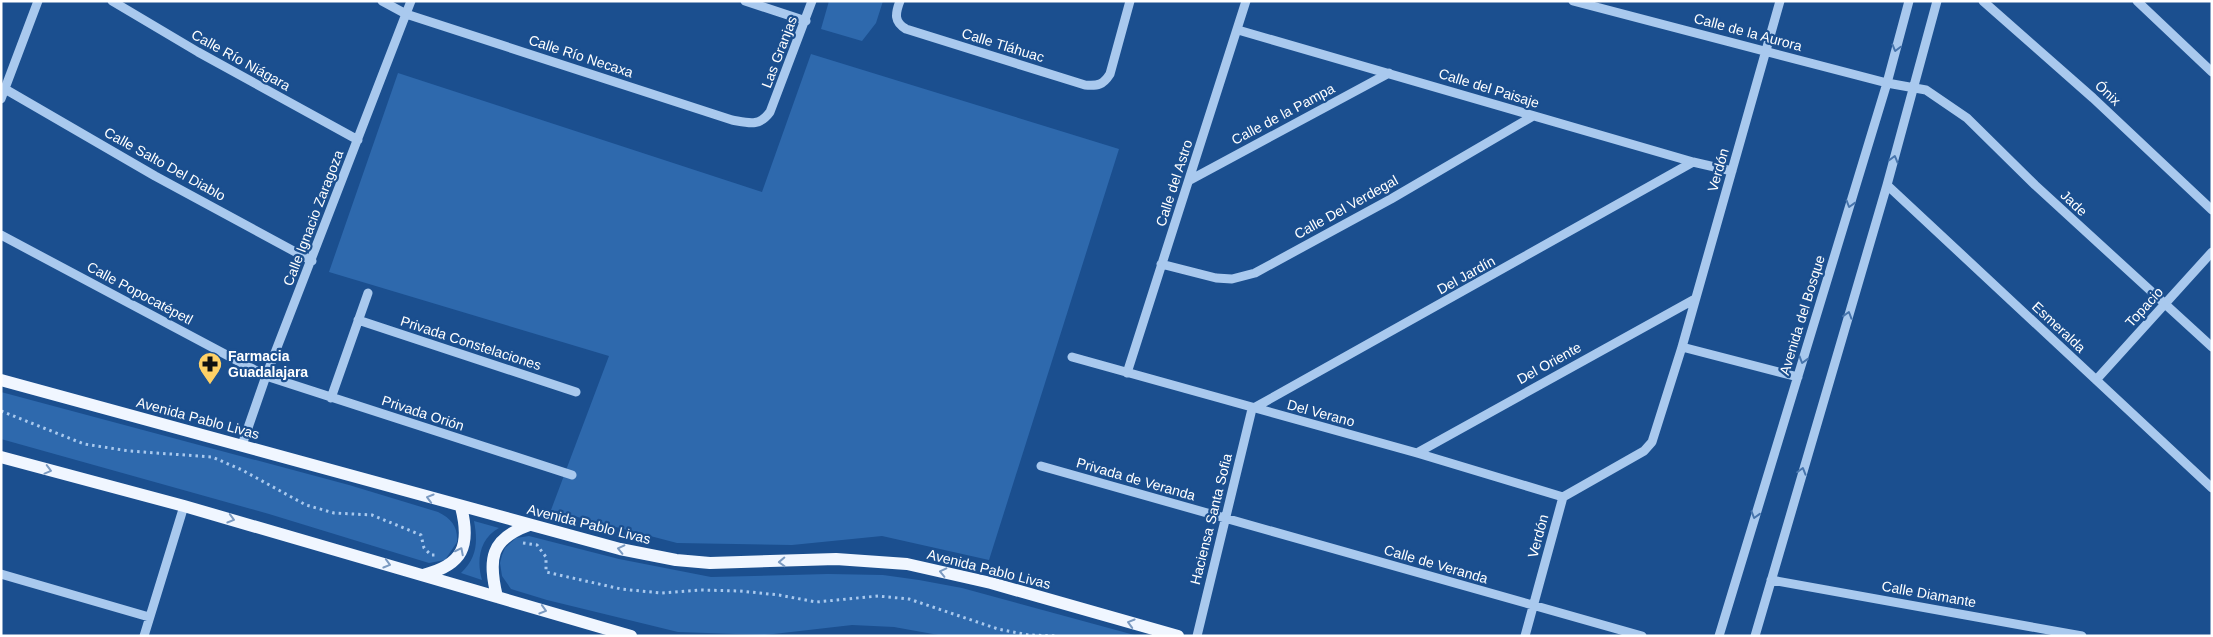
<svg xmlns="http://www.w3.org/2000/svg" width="2213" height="637" viewBox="0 0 2213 637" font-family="Arial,sans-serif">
	<rect width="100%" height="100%" fill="#1b4f8f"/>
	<!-- green -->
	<path fill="#2e69ad" d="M829,1H883L876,23L862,41L821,29Z
		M811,54L1119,149L989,560L882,536L792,545L677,543L551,510L609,356L329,272L398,73L762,192Z
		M1,392L349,485L438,512C452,519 458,527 457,542L445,560L429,563L269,514L1,439Z
		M474,521L499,528C480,538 476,560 482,580L461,573C477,558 478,542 474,521Z
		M529,536L619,559L711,577L828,574L883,575L919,580L962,588L1138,636H944L894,627L852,625L765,635L678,632L547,600L511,589L502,576L500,563L502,555L505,548L516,538Z"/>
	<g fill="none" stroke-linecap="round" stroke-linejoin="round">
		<!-- path -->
		<path stroke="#a9c9ee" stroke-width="3" stroke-dasharray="2.5 4" stroke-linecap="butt" d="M1,411L84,444L129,451L212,457L242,470L306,505L334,513L372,515L421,535L424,548L431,555H437
			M523,543L537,545L546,557V572L621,589L661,593L701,590L740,591L779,595L816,602L878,596L909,599L998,629L1029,635L1058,636"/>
		<!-- minor -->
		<path stroke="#a9c9ee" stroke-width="9" d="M112,1L198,52L358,140
			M382,1L406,14L732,120C749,123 759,127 770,112L812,1
			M745,1L806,21
			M900,1C895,14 894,22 906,29L1085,85C1098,86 1103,85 1110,74L1130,1
			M1573,1L1887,83L1926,90L1967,118L2035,185L2212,347
			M1983,1L2093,98L2212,210
			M2137,1L2212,72
			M1238,30L1693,162L1732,171
			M5,89L155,176L312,261
			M1,99L38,1
			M1190,180L1389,73
			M1887,185L2212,488
			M1,235L266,376L572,475
			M1161,264L1216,278L1232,279L1255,273L1391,199L1533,116
			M358,320L576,392
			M1682,347L1798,377
			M1072,357L1417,453L1563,497
			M1127,373L1246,1
			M2096,380L2212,252
			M331,398L368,293
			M242,445L266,376L411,1
			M1417,453L1695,299
			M1041,466L1642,636
			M1,574L149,617
			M1771,580L2082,636
			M144,636L184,506
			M1197,636L1252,409L1693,162
			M1525,636L1563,497L1644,451L1652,442L1682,347L1780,1
			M1719,636L1887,83L1909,1
			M1755,636L1887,185L1937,1"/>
		<!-- major -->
		<path stroke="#f0f6ff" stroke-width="12" d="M1,380L620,549L676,560L710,563L836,559L907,564L991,583L1178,636
			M1,457L184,506L631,636
			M423,575C463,565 471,546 461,507
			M497,597C488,559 490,539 529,525"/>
	</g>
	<!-- one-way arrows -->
	<defs><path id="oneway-chevron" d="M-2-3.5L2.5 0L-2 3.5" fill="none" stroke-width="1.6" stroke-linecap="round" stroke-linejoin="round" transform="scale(1.25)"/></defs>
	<g stroke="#4674ac">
		<use href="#oneway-chevron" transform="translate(1896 48) rotate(105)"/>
		<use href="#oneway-chevron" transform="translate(1894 159) rotate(-75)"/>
		<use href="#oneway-chevron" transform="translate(1850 204) rotate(107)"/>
		<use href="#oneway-chevron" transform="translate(1848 315) rotate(-73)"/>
		<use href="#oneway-chevron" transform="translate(1803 360) rotate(107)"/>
		<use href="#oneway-chevron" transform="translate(1802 471) rotate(-74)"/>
		<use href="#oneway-chevron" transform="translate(1755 515) rotate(107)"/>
	</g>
	<g stroke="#7b9ac1">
		<use href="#oneway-chevron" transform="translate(48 470) rotate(15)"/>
		<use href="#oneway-chevron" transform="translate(430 498) rotate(-164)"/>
		<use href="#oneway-chevron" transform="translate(231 519) rotate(16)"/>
		<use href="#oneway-chevron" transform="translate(621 549) rotate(-167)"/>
		<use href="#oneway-chevron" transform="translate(460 551) rotate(-63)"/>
		<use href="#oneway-chevron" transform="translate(782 562) rotate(178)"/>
		<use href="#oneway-chevron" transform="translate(387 564) rotate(16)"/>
		<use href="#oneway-chevron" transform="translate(943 572) rotate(-167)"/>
		<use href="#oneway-chevron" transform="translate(543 610) rotate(17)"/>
		<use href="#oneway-chevron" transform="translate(1131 623) rotate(-164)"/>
	</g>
	<!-- icons -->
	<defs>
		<g id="pharmacy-pin" transform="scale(1.25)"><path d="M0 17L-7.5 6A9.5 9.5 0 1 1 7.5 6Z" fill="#ffd166" stroke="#1b4f8f"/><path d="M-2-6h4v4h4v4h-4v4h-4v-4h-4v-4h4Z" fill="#111"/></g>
	</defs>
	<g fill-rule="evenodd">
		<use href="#pharmacy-pin" x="210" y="364"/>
	</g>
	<g text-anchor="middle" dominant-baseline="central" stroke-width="4.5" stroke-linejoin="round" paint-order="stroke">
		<!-- street labels -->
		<g font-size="14" fill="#fff" stroke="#1b4f8f">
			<text transform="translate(1748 32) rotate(15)">Calle de la Aurora</text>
			<text transform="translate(1003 45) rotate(17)">Calle Tláhuac</text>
			<text transform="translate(779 52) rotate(-69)">Las Granjas</text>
			<text transform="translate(581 56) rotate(18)">Calle Río Necaxa</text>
			<text transform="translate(241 60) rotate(29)">Calle Río Niágara</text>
			<text transform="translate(1489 88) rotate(17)">Calle del Paisaje</text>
			<text transform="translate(2108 93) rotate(43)">Ónix</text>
			<text transform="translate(1283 114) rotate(-28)">Calle de la Pampa</text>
			<text transform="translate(165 164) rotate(29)">Calle Salto Del Diablo</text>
			<text transform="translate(1718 170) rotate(-74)">Verdón</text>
			<text transform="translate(1174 183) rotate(-72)">Calle del Astro</text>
			<text transform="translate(2074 203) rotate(43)">Jade</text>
			<text transform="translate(1346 207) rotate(-29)">Calle Del Verdegal</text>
			<text transform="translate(313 218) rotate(-69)">Calle Ignacio Zaragoza</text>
			<text transform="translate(1466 275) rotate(-29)">Del Jardín</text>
			<text transform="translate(140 293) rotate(28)">Calle Popocatépetl</text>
			<text transform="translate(2144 307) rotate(-48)">Topacio</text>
			<text transform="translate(1802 315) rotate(-73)">Avenida del Bosque</text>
			<text transform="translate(2059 327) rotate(43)">Esmeralda</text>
			<text transform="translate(471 343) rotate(18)">Privada Constelaciones</text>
			<text transform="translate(1549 363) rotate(-29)">Del Oriente</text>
			<text transform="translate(423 413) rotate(18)">Privada Orión</text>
			<text transform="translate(1321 413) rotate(15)">Del Verano</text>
			<text transform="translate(198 418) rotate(15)">Avenida Pablo Livas</text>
			<text transform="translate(1136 479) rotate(16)">Privada de Veranda</text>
			<text transform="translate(1211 519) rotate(-76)">Haciensa Santa Sofia</text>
			<text transform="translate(589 524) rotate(14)">Avenida Pablo Livas</text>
			<text transform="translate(1538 536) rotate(-75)">Verdón</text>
			<text transform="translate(1436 564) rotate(16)">Calle de Veranda</text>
			<text transform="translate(989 569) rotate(14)">Avenida Pablo Livas</text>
			<text transform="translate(1929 594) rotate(10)">Calle Diamante</text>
		</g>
		<!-- poi labels -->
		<g font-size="14" font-weight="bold" fill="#fff" stroke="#1b4f8f" text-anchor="start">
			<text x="228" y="356">Farmacia<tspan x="228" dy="16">Guadalajara</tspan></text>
		</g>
	</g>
	<!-- border -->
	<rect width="2213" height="637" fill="none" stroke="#ffffff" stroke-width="5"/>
</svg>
